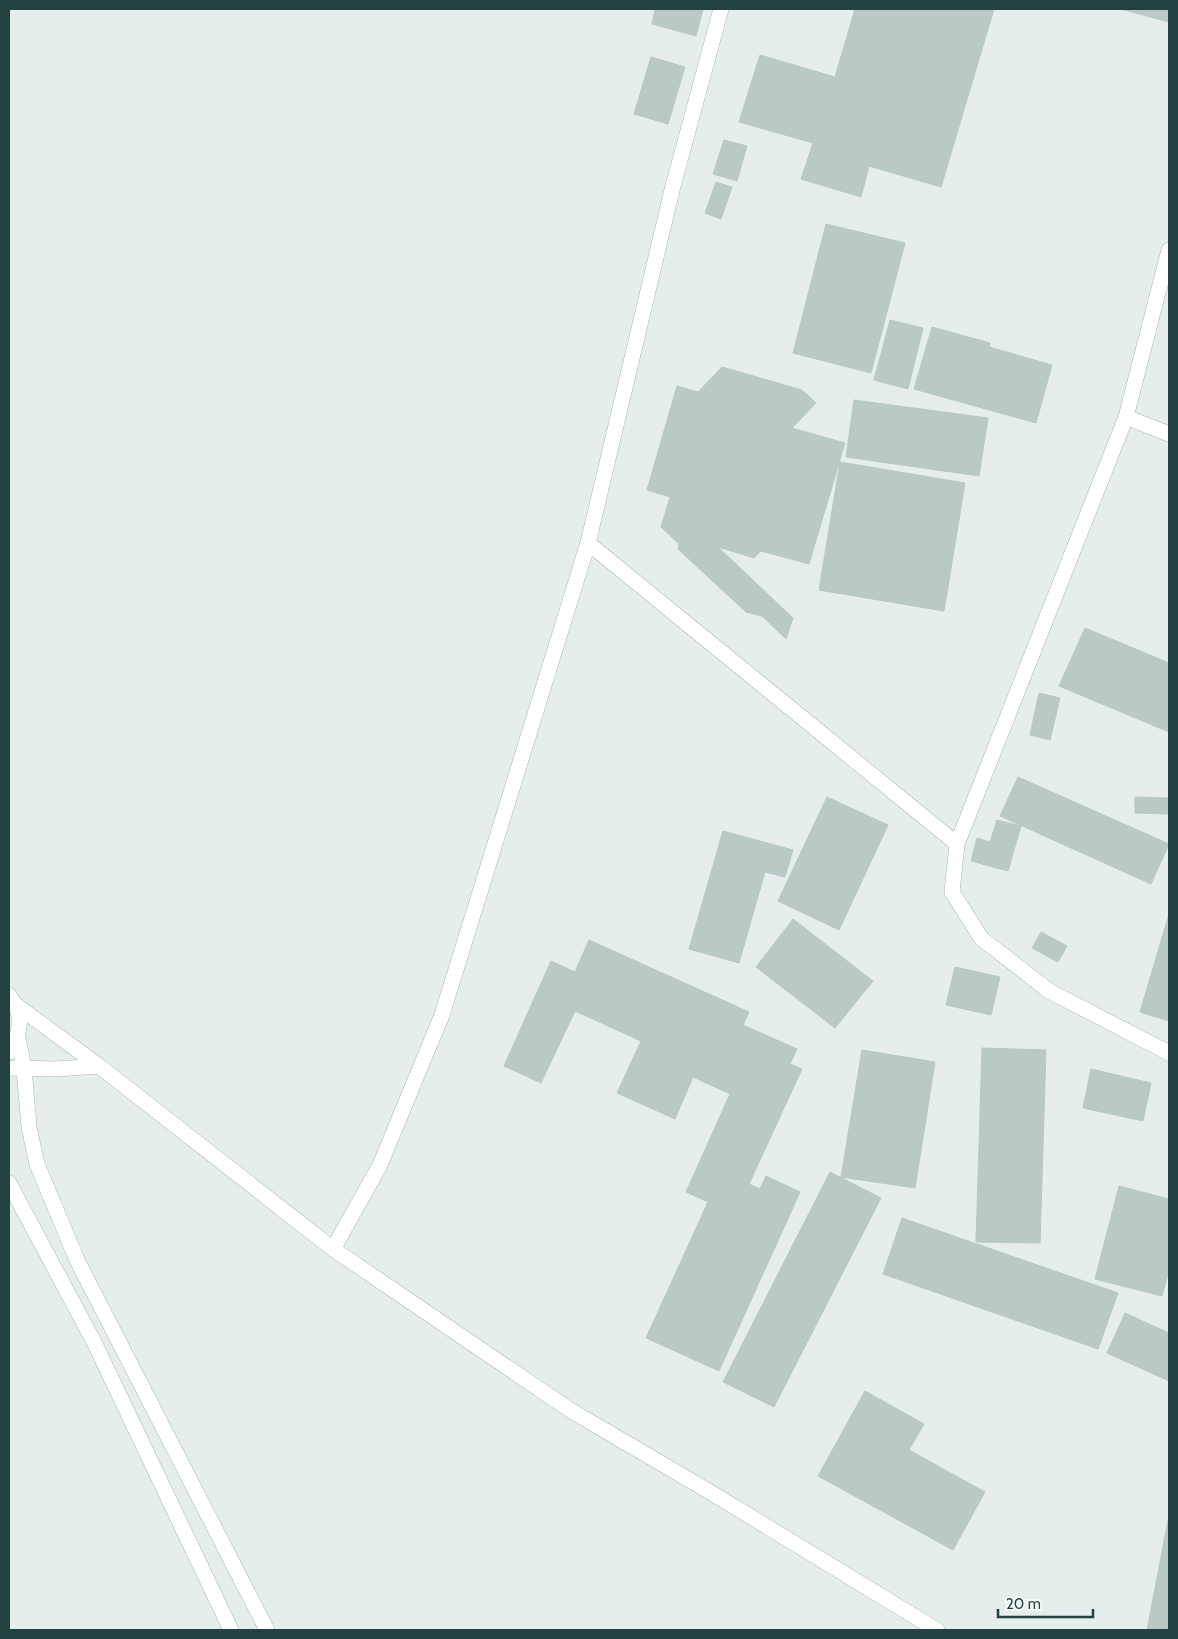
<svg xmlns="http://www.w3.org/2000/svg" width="1178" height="1639" viewBox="0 0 1178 1639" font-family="Cabin,sans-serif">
	<rect width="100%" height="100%" fill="#e5eeec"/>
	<!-- building -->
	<path fill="#bac9c6" stroke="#b7c8c5" d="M655,9H703L696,36L652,24Z
		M855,9H994L941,187L869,166L861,197L801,179L813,143L739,122L760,55L835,77Z
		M1121,9H1169V22Z
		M651,57L685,67L668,124L634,114Z
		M724,140L747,146L737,181L713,174Z
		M716,182L732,187L721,219L705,213Z
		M826,224L905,243L871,373L793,353Z
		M890,320L923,328L908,389L874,380Z
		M932,327L990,343L989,347L1052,365L1036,423L914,389Z
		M722,367L802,390L816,403L792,428L845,443L809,564L761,551L754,558L718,547L793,618L786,639L762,616L746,612L678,549L679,544L661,527L670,497L647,490L677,386L698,392Z
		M854,400L988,418L979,476L846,457Z
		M840,462L965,483L944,611L819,590Z
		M1085,628L1169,663V732L1059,686Z
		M1039,693L1060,698L1050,740L1030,735Z
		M1018,777L1169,844L1151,884L1000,816Z
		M827,797L888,825L839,930L778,901Z
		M1135,797L1169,798V814L1135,813Z
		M997,820L1021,826L1008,871L971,861L977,838L990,842Z
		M723,831L793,850L785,877L765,872L739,963L689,949Z
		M1169,914V1021L1140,1012Z
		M793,919L873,981L835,1028L756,967Z
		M1041,932L1067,946L1058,962L1032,948Z
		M589,940L749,1012L743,1025L797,1049L790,1064L802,1069L749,1184L760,1189L766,1176L800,1192L719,1371L646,1338L708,1202L686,1192L730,1094L693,1077L675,1119L617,1093L641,1041L575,1011L541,1083L504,1066L551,961L575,972Z
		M955,967L1000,977L991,1015L946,1005Z
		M982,1048L1046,1050L1040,1243L976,1242Z
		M862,1050L935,1062L915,1188L841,1177Z
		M1091,1069L1151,1083L1143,1121L1083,1108Z
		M830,1172L881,1198L774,1407L723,1382Z
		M1119,1186L1169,1199V1270L1162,1296L1095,1279Z
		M902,1218L1118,1293L1098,1349L883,1274Z
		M1125,1313L1169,1333V1381L1107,1353Z
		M865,1391L924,1424L909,1450L985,1492L953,1550L818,1476Z
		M1169,1515V1630H1147Z"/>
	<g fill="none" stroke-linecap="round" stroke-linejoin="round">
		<!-- minor casing -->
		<g stroke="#a7b7b5" stroke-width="16">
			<path id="minor" d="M1169,250L1126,417L957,844L952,892L981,938L1049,991L1169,1053
				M1126,417L1169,434
				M588,543L957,844
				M333,1249L380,1165L442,1015L588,543L672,190L721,9"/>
		</g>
		<!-- tertiary casing -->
		<g stroke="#a7b7b5" stroke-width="16">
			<path id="tertiary" d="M16,1005L99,1066L333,1249L570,1410L710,1492L937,1630
				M9,1068L55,1069L99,1066"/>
		</g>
		<!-- secondary casing -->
		<g stroke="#a3bab7" stroke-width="16">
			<path id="secondary" d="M9,995C24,1016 22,1030 9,1052
				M18,1038L24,1068L29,1127L37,1164L77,1260L267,1630
				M9,1183L94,1342L231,1630"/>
		</g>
		<!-- minor -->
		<use href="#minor" stroke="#fff" stroke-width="15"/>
		<!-- tertiary -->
		<use href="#tertiary" stroke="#fff" stroke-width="15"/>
		<!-- secondary -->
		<use href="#secondary" stroke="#fff" stroke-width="15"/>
	</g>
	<!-- border -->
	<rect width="1178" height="1639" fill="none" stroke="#23413f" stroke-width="20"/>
	<!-- scale -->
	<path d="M998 1609v8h95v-8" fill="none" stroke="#23413f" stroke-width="2.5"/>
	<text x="1006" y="1609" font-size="15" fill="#23413f" stroke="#f6faf9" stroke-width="4" paint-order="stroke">20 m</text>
</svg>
